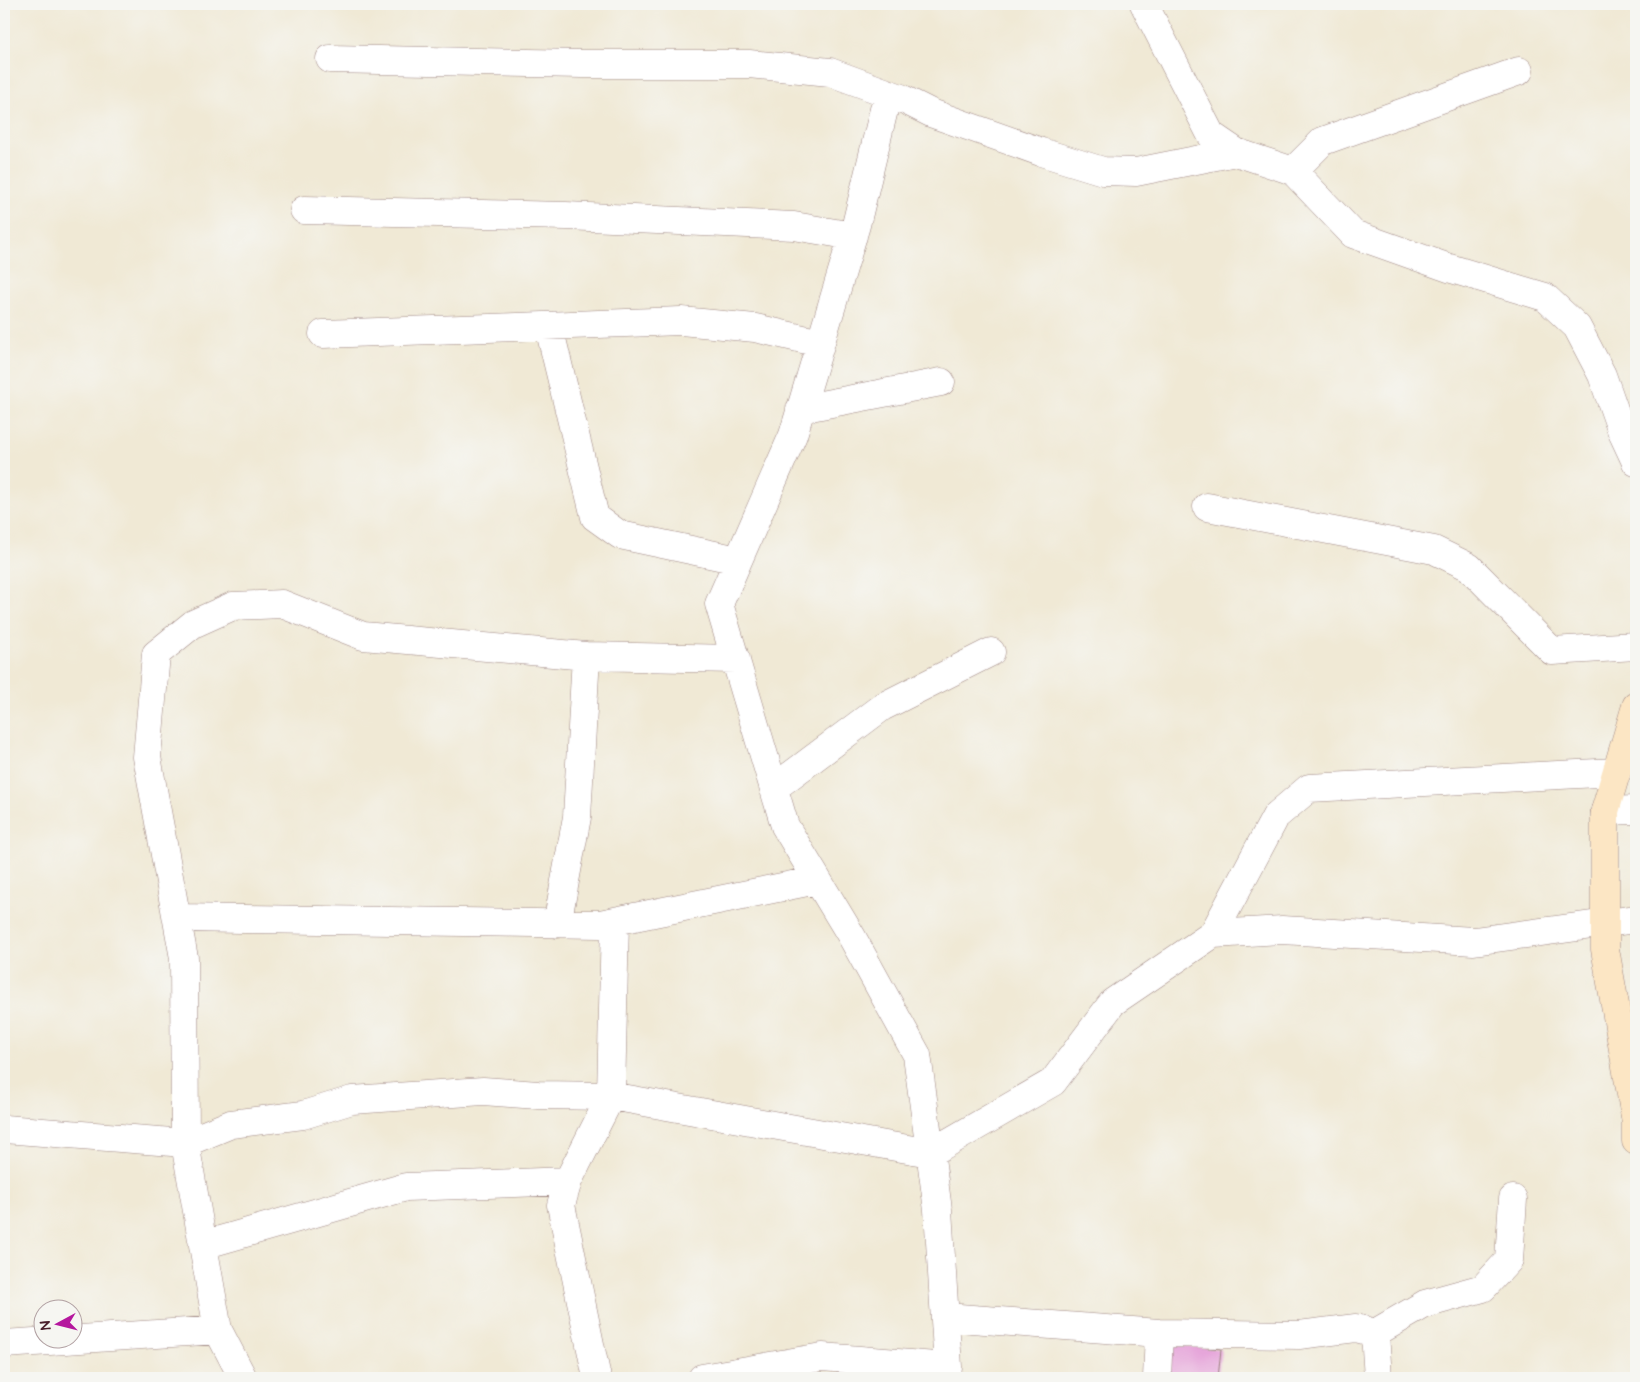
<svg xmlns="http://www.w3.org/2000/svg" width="1640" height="1382" viewBox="0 0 1640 1382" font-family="'Architects Daughter',sans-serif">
	<rect width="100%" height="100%" fill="#f6f6f2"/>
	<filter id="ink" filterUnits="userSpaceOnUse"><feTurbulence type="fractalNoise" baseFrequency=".02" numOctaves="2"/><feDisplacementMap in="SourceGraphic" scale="10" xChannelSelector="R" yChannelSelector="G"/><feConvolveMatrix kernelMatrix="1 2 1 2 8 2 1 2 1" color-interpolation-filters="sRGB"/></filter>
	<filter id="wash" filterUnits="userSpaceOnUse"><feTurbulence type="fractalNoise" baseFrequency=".0096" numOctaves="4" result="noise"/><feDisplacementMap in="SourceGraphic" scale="20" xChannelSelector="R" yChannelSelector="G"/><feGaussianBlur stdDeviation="1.12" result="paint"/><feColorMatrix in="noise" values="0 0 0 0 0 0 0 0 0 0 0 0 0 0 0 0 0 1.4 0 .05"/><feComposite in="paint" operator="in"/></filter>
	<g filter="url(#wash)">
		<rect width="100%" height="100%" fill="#f0e9d5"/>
		<g id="blocks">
			<!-- building -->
			<path fill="#e6a6da" d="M1165,1344L1221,1349L1218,1378H1162Z"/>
		</g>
	</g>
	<g filter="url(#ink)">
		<use href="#blocks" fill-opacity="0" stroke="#9d8480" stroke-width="1"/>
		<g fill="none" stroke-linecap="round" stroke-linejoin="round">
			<!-- street casing -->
			<g stroke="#9d8480" stroke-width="29">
				<path id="street" d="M1144,4L1211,135L1236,152L1293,171L1353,234L1449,268L1545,297L1577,327L1602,375L1622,432L1636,462
					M330,59L582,64H749L830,72L901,98L931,113L1041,152L1103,171L1136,172L1236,152
					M888,93L856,225L793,435L719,604L785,826L852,937L917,1055L938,1210L948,1367L943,1378
					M1293,171L1323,141L1519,71
					M304,210L566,216L794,226L853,236
					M549,327L595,517L620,535L738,560
					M323,334L681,321L755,328L820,343
					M800,409L941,382
					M1207,507L1434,550L1469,567L1552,651L1636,646
					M774,788L882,707L991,652
					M1605,811L1636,810
					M177,918L600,924L817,880
					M557,924L577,817L586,656
					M1213,934L1276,816L1309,788L1617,772
					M4,1129L185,1143L231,1124L303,1115L352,1100L483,1091L538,1095L611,1096L615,921
					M203,1245L406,1187L568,1181
					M945,1317L1159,1333L1299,1335L1356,1328L1375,1333L1425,1304L1483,1288L1509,1260L1513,1199
					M1375,1333L1378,1378
					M4,1344L218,1330
					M243,1378L218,1330L185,1143L184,958L147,757L156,654L193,624L233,606L282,604L363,636L586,656L736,659
					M597,1378L561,1205L568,1181L611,1096L930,1153L1053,1082L1113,1002L1213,934L1282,930L1474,941L1636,919
					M702,1378L822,1357L948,1367
					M1157,1378L1159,1333"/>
			</g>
			<!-- secondary casing -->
			<g stroke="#9d8480" stroke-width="29">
				<path id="secondary" d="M1636,706L1605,811V949L1636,1122V1141"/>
			</g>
			<!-- street -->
			<use href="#street" stroke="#fff" stroke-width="28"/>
			<!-- secondary -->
			<use href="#secondary" stroke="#fce6c4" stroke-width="28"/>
		</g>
	</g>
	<!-- margin -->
	<rect width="1640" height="1382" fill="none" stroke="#f6f6f2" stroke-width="20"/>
	<!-- north arrow -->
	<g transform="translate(58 1324) rotate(263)"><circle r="24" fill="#f6f6f2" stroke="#b1a0a2"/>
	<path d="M0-4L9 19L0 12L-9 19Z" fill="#b5179e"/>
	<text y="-8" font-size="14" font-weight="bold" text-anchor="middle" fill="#4a1f2b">N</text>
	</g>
</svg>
